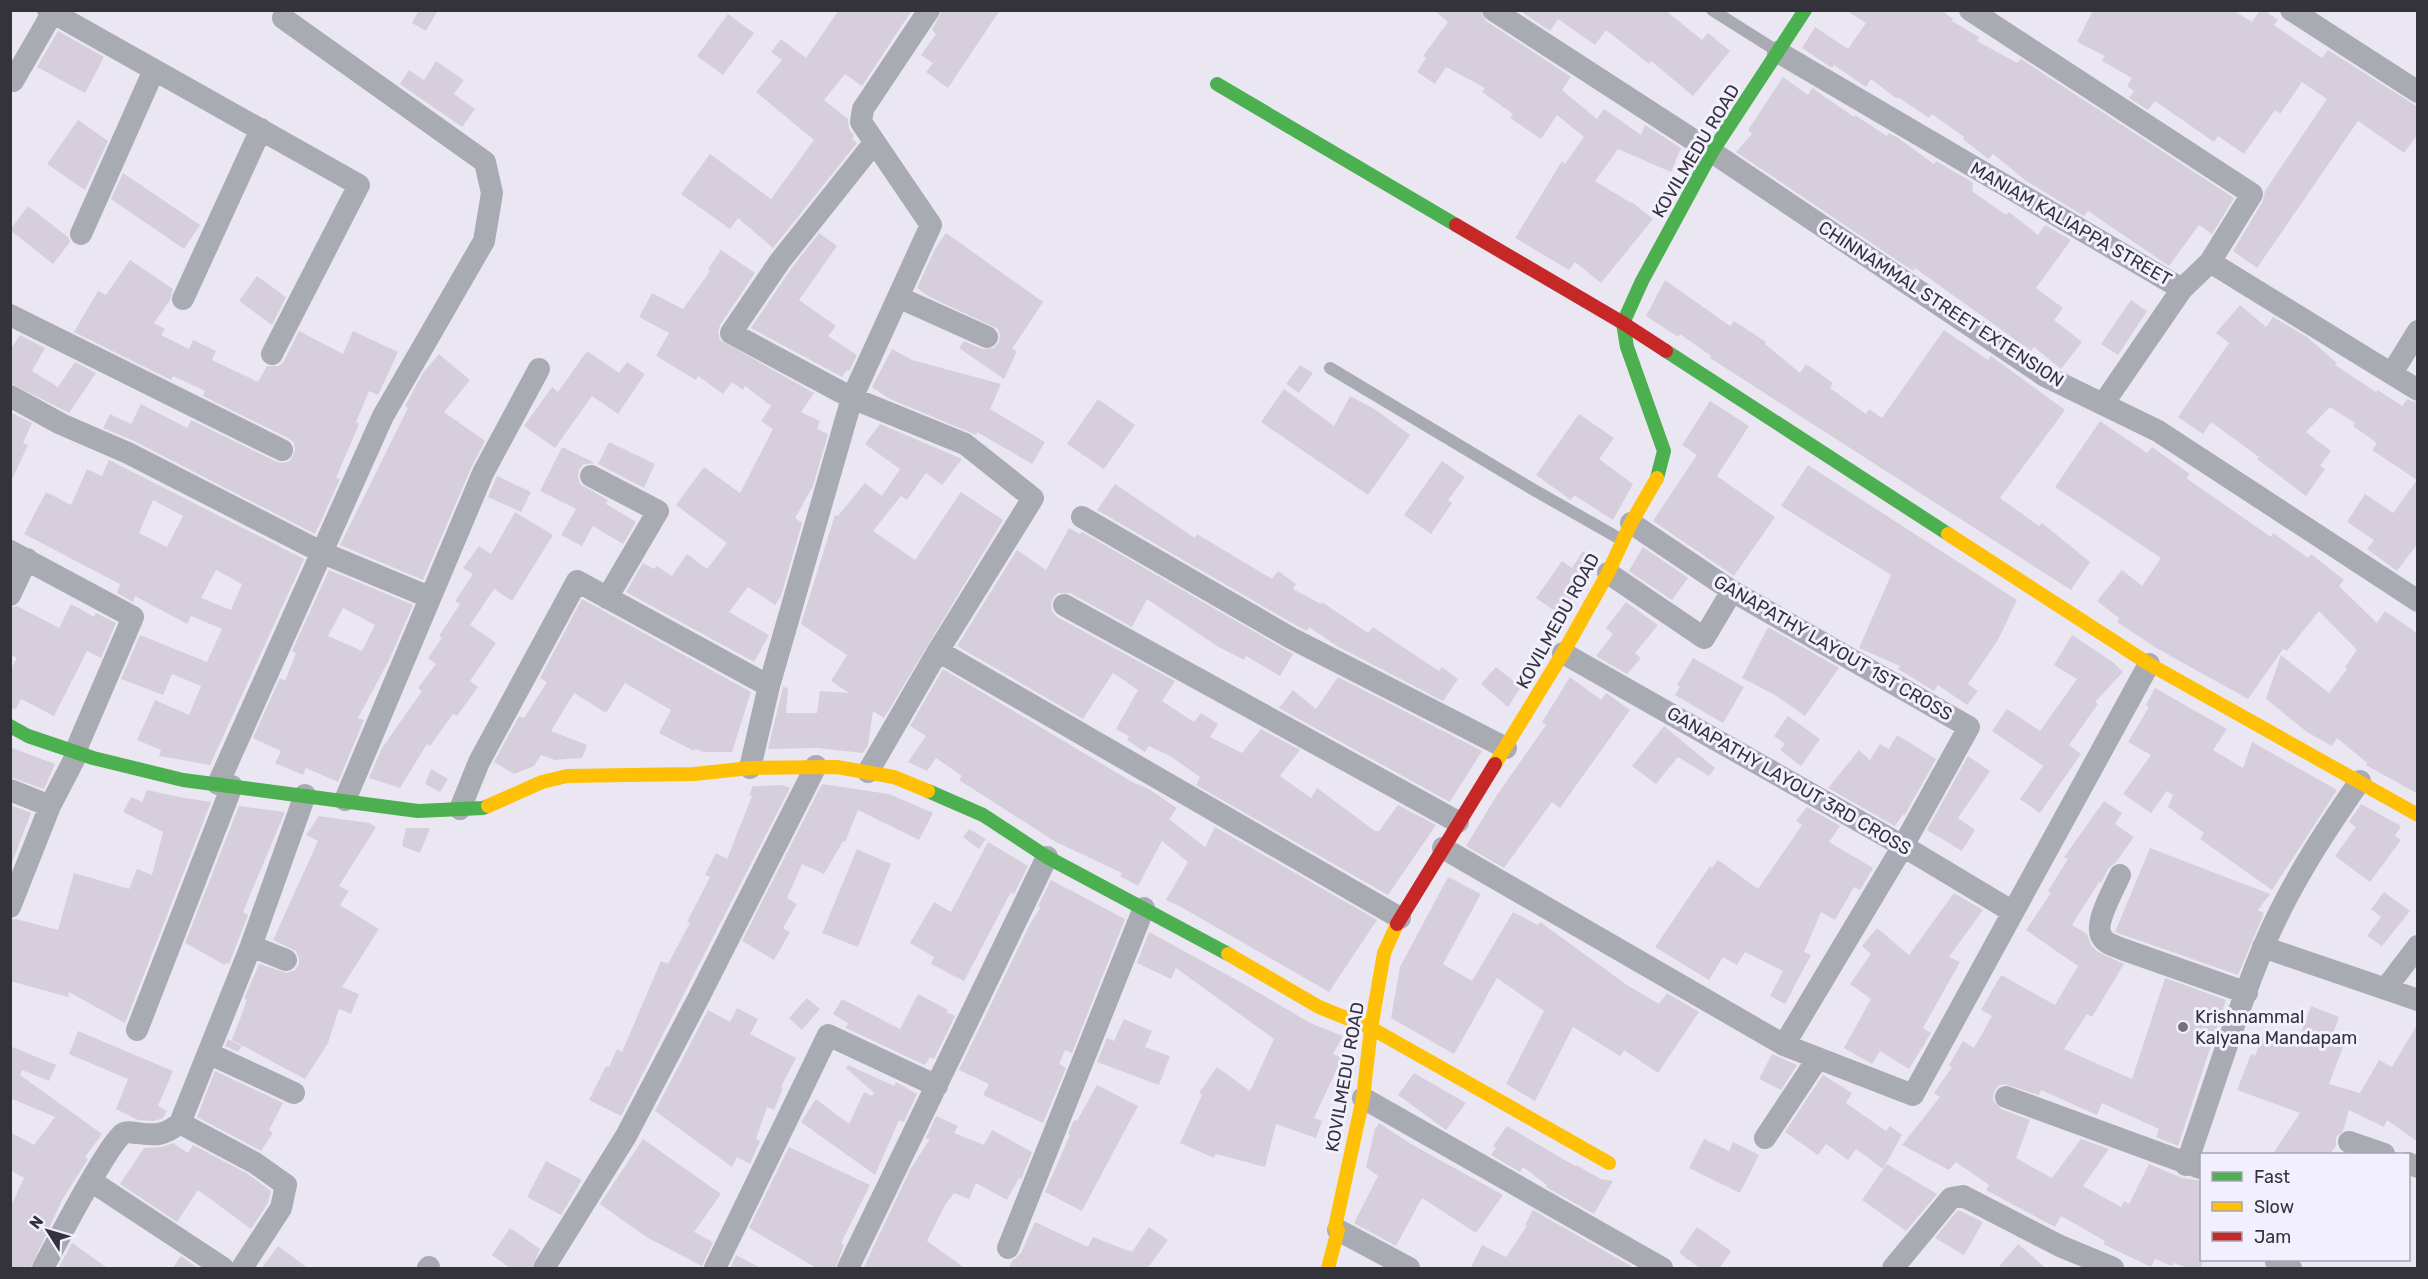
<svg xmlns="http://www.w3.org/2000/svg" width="2428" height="1279" viewBox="0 0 2428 1279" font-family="Rubik,sans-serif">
	<rect width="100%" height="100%" fill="#eae7f3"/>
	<!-- building -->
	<path fill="#d6cedb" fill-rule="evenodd" d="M419,10H438L426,31L412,23Z
		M839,10H912L862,86L845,74L824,100L848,119L849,129L854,136L852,139L857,143L773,248L738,218L730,229L681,194L710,154L771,199L814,140L756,92L782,60L771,52L781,39L806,58Z
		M942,10H1000L948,88L926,72L933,63L921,55L936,34L932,30Z
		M1434,10H1480L1486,21L1571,77L1562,90L1597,119L1604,109L1641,135L1645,125L1681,148L1671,172L1618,149L1595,181L1631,203L1632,202L1653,219L1601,283L1575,262L1569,270L1515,238L1562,161L1565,164L1584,137L1557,115L1541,139L1510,118L1513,114L1482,92L1485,88L1446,67L1435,84L1417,72L1426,58L1423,56L1448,22Z
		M1519,10H1665L1702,40L1708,33L1730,51L1693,96L1651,61L1649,64L1606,30L1595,45L1558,19L1550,31Z
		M1845,10H1941L1953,19L1952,21L1979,37L1977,41L2017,63L2021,59L2234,198L2212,234L2199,225L2169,266L2088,211L2084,216L2026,181L1993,154L1988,159L1963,139L1964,137L1932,114L1929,118L1898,97L1897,99L1871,79L1866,87L1834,65L1832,68L1802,48L1815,27L1848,49L1866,23Z
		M2093,10H2233L2252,22L2260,10H2264L2278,20L2274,25L2322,58L2328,50L2418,107V134L2404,153L2358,121L2257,268L2233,251L2263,201L2265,191L2327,99L2302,82L2280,114L2275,110L2244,154L2218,136L2214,142L2155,101L2148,110L2129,98L2134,91L2127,86L2132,78L2102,61L2105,56L2077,42Z
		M728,14L754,33L723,75L697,56Z
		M58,31L104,57L85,93L37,67Z
		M436,61L464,80L454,94L475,109L462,127L400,84L409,70L424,80Z
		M1783,77L1808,95L1812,88L1854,117L1855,115L1887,136L1889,133L1898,138L1934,164L1936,161L1967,179L1973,183L1972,191L2006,215L2009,212L2038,235L2045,225L2071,240L2036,288L2063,308L2054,320L2082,342L2061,369L2034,347L2031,351L1915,268L1913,271L1736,152L1752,134L1748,130Z
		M78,120L108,141L85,190L47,164Z
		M123,173L200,225L184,249L111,199Z
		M28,206L68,237L70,242L53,264L10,230Z
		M819,233L837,246L799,300L836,326L828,336L857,355L849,371L847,370L842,377L751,328L791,269Z
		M946,233L1043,302L1012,349L1017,351L1004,379L959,348L964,341L982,349L994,348L999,342L1000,335L998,329L930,297L917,288L935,249Z
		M721,250L755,273L720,325L718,333L720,340L814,393L801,412L820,421L817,429L828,434L813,486L795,518L802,523L781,596L775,605L748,587L729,612L769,635L754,662L626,592L643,563L654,569L657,566L672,576L687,554L707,569L727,543L676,505L704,467L740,493L773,429L761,421L771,406L745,386L743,390L732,382L723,394L698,376L696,380L656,356L669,333L639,317L652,293L683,309L710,271L708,269Z
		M130,260L173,289L170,300L154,323L165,329L161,335L189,349L193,340L216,351L212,360L258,382L267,366H279L284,361L299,331L343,354L353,331L398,352L378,395L369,391L356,422L359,424L336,478L340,479L315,534L134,441L103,428L110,414L131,424L141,404L187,428L191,420L277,462L283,463L290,461L295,450L294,443L288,438L203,396L205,391L173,376L171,380L74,332L98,291L106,295Z
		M257,276L286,297L272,325L239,301Z
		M1665,280L1730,326L1734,321L1766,342L1765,344L1800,373L1806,364L1833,383L1830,388L1866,414L1869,409L1882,418L1944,330L1988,360L1991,356L2065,410L2000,498L2039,526L2042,523L2090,562L2071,590L1710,358L1711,356L1680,334L1678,337L1646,316Z
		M2131,300L2147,311L2118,355L2101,344Z
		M2240,305L2266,327L2273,317L2307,337L2337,363L2335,365L2376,392L2378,390L2402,406L2407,399L2418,403V543L2397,571L2367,549L2374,540L2347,522L2365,494L2393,513L2417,480L2372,450L2377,443L2353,426L2355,423L2330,407L2306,432L2331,451L2320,466L2325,469L2306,496L2257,459L2259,457L2211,422L2203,434L2178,417L2229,343L2216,333Z
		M20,335L45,348L32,371L58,387L75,362L96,373L69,413L10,383V350Z
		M892,349L912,360L1001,384L990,409L1045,442L1032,464L977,432L976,435L888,398L872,387Z
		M587,351L619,373L627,362L645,374L618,414L592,396L555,448L524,426L552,387L558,392Z
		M439,354L470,380L444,412L485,441L471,468L423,580L340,545L408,408L405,406L423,373Z
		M1300,365L1313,373L1299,393L1286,384Z
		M1284,389L1334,426L1350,396L1376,410L1410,435L1368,495L1261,422Z
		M1098,399L1135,425L1104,469L1067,444Z
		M1710,401L1749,426L1717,476L1775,517L1734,576L1653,521L1697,455L1682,445Z
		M10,412L32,423L23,443L28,445L10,484Z
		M1579,414L1614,438L1599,459L1633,484L1613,520L1574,495L1571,500L1536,475Z
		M2100,421L2147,453L2152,447L2190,474L2186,478L2271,537L2273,533L2308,558L2311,554L2344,580L2339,586L2377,623L2385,611L2418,634V794L2366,765L2367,763L2337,738L2332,746L2307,732L2266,699L2281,655L2329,693L2347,669L2345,667L2357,650L2319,611L2287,651L2283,649L2248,699L2158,649L2117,622L2119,618L2097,601L2122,570L2142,586L2161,558L2055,487Z
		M880,424L962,459L942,485L926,473L907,500L901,496L873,531L915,560L961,492L1003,520L884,718L873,711L868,745L863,753L817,748L768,749L783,687L788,688L786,713H817L820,691L849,693L831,681L847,655L801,624L835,515L838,516L865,483L882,496L900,469L865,444Z
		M609,442L655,464L644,488L598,464Z
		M562,447L595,463L584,464L579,469L578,476L580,484L608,500L606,504L636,522L623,544L593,526L582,546L561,535L576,509L540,491Z
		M109,460L304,559L210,765L159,756L161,750L137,740L155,700L189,715L201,686L172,674L163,695L121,679L140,635L207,662L222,629L191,616L187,624L135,596L133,602L117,593L120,584L24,534L46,492L71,505L87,469L102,476ZM153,500L183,516L167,547L139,533ZM216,570L242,584L231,610L201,598Z
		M1442,461L1465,477L1448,500L1452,503L1431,534L1404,515Z
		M1808,465L2017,600L1998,640L1968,684L1978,691L1967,705L1938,685L1934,691L1898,669L1900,666L1859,648L1891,575L1781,506Z
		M497,476L531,492L521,512L488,497Z
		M1115,484L1195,538L1197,534L1272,579L1278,571L1296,584L1293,589L1321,604L1322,602L1368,633L1373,627L1439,671L1442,667L1458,679L1443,701L1337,646L1309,627L1307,631L1297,626L1097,510Z
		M515,512L553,535L512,601L494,589L470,625L496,643L470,681L478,687L457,716L453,714L430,746L427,744L400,788L369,778L382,748L422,691L418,688L436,664L428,658L442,638L439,636L460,604L455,601L473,574L463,568L479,546L491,554Z
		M1069,528L1080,534L1082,532L1293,654L1280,676L1246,656L1244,660L1217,646L1147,599L1132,627L1070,593H1058L1053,598L1051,605L1052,611L1057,617L1175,681L1162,701L1194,722L1201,713L1218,724L1210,737L1242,753L1261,729L1300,750L1280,776L1311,798L1317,788L1375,831H1379L1398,805L1436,825L1388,895L1196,785L1200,777L1170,756L1149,746L1145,752L1127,740L1129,736L1116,729L1138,690L1113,673L1083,719L957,646L1017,550L1046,570Z
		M1643,547L1688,578L1672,600L1629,571Z
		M1583,551L1595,559L1562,616L1536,598L1562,561L1572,568Z
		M329,570L413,605L389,660L358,718L364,720L338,782L306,768L303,775L275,763L281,751L253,738L280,678L285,681L296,653L292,651ZM343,608L375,625L362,651L328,636Z
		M582,599L751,692L732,752H704L695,749L694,751L659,733L671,710L625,683L606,713L574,693L551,731L587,745L582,758L555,760L541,755L534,766L514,774L494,762L519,716L524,718L547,682L540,678Z
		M1626,602L1658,625L1635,653L1641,658L1627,674L1596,656L1613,634L1606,628Z
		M71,604L94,617L96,613L116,623L101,658L87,651L54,716L21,699L16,709L10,708V670L17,658L10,655V608L17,606L59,628Z
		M1768,627L1839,668L1805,716L1775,695L1742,678Z
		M2072,635L2114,663L2123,672L2095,702L2098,704L2069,745L2081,754L2040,813L2020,799L2043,766L1992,731L2007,709L2040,731L2077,679L2054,665Z
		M1693,658L1744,687L1723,723L1675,695L1680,687L1677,685Z
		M1496,667L1521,687L1508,707L1481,684Z
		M943,669L1134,783L1147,788L1177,808L1169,819L1205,847L1215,827L1377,920L1329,992L1181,907L1166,900L1188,862L1162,841L1138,886L1120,876L1122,873L1056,842L959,780L962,776L936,758L927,771L908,762L926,736L910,726Z
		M1338,677L1482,751L1450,802L1279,708L1293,690L1316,709Z
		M1570,677L1601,700L1606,693L1630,710L1560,808L1552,802L1504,868L1466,846L1497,795L1546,725L1542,722Z
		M2155,688L2227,729L2213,750L2243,768L2252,742L2337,790L2272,890L2200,839L2204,833L2168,807L2173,795L2167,791L2151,813L2123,794L2151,755L2128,742L2149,707L2146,705Z
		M1788,716L1820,739L1801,766L1780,750L1785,744L1774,736Z
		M1664,726L1715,768L1709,776L1678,757L1656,784L1632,766Z
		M1897,735L1936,759L1904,816L1903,814L1895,826L1828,788L1859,750L1870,760L1880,744L1889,749Z
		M10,747L55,764L44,789L10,777Z
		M1968,756L1990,771L1958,818L1975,830L1962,851L1927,830Z
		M431,769L448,779L440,792L425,784Z
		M822,784L889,794L933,813L919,840L858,810L845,842L843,841L824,874L802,864L787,898L797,904L783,928L790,932L774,960L742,941Z
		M783,785L790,788L621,1116L589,1100L606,1066L609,1067L617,1049L622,1052L661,961L668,964L690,923L687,922L710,877L705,875L716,853L727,859L752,796L749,795L753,786Z
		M147,790L179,797L211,802L125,1023L69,992L68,997L10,981V920L16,919L58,930L74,873L129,889L137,869L152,875L163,832L123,812L131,797L142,802Z
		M2104,801L2122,813L2115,824L2134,837L2116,862L2108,869L2101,883L2099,882L2072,925L2087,934L2091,945L2098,952L2124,964L2092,1017L2087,1014L2064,1049L2132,1079L2165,978L2226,1000L2178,1146L2156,1137L2159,1129L2102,1103L2097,1115L2041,1090L2039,1095L2004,1084L1998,1086L1994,1092L1993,1100L2001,1109L2030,1120L2016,1158L2052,1178L2081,1139L2109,1149L2083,1186L2121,1207L2124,1201L2129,1204L2149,1164L2182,1178L2202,1181V1269H2190L2174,1263L2172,1266L2155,1259L2151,1267L2103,1244L2105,1241L2061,1216L2055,1227L1986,1190L1989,1185L1956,1162L1949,1170L1902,1145L1940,1097L1934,1093L1952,1067L1949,1065L1963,1041L1974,1048L1992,1016L1981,1010L2001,975L2055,1005L2078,966L2026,930L2051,893L2048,891L2068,859L2064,857Z
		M2361,804L2401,826L2395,836L2401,840L2370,882L2335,856L2356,827L2349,822Z
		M10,805L31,813L12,863L10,862Z
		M239,806L285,812L243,912L248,915L238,941L229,964L226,962L225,965L185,943Z
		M1807,807L1840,826L1829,842L1873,868L1860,890L1854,887L1835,920L1821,912L1804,952L1811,955L1785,1004L1770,996L1783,971L1745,952L1737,965L1723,957L1709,980L1655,947L1710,866L1712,868L1718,860L1758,889L1802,825L1796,821Z
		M319,816L369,823L376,827L339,886L349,891L340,905L379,929L342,987L359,994L351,1014L339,1009L328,1043L305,1079L232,1040L247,1000L244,999L259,964L287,973L295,970L299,964V958L296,951L273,940L318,841L306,835Z
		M406,828H430L420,853L402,846Z
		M969,829L986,839L979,849L963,837Z
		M988,842L1028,866L1014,894L1011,892L964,981L931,964L934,957L910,943L934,902L951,912Z
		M2150,848L2270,894L2258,910L2264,913L2238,975L2115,932Z
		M857,849L891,864L858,947L822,933Z
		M1448,877L1481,894L1443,964L1472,981L1513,912L1538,925L1540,922L1627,985L1659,1004L1667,993L1699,1012L1658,1073L1624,1050L1620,1056L1573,1027L1535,1101L1506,1084L1544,1011L1497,978L1454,1054L1391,1018L1400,967Z
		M1051,880L1125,919L1072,1053L1065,1050L1059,1064L1066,1068L1043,1123L983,1095L989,1084L959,1070L1030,924L1041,907L1038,906Z
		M2384,892L2410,911L2382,946L2367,936L2381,917L2371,909Z
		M1954,893L1983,910L1949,957L1960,962L1923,1028L1931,1033L1909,1069L1880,1051L1872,1064L1844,1048L1871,999L1850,984L1871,954L1862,946L1877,928L1909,955Z
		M1149,932L1244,984L1310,1023L1343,1036L1333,1054L1342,1058L1314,1118L1322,1121L1316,1138L1276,1124L1265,1167L1216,1154L1214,1158L1180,1143L1202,1095L1199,1093L1217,1067L1250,1091L1274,1039L1176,968L1171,979L1137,963Z
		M918,994L948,1010L947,1012L955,1016L934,1059L930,1057L925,1065L846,1028L848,1023L833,1014L842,999L900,1029Z
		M807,998L820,1009L802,1030L789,1018Z
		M2311,1006L2339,1017L2332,1037L2345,1042L2329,1084L2360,1093L2379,1060L2392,1067L2418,1023V1142L2387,1120L2384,1127L2349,1110L2343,1131L2336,1137V1146L2329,1155H2272L2300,1113L2237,1090L2251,1054L2255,1056L2265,1030L2297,1043Z
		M737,1008L758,1019L750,1034L796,1058L781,1087L783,1088L774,1110L767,1107L756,1139L760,1141L750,1164L737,1157L732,1167L655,1111L708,1010L730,1022Z
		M1124,1019L1152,1031L1145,1047L1170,1056L1159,1085L1097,1062L1107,1038L1114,1041Z
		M78,1031L173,1071L158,1106L167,1111L163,1118L154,1121L138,1120L116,1109L128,1079L69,1054Z
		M228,1039L242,1046L238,1052L225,1046Z
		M10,1046L56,1065L49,1081L22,1070L20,1075L102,1134L85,1157L88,1159L62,1200L30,1269H10V1208L24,1178L10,1170V1132L34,1145L55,1117L10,1098Z
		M1772,1054L1797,1065L1781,1090L1759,1079Z
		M848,1065L894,1086L896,1082L917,1094L904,1122L899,1120L875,1175L801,1122L816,1099L849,1124L864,1092L872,1096L874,1093L846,1068Z
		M215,1071L283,1103L269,1130L273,1133L261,1151L197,1117Z
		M1414,1073L1466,1103L1446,1130L1398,1095Z
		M1823,1075L1852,1093L1846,1103L1886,1131L1890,1126L1902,1135L1883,1169L1856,1149L1848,1160L1826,1144L1818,1155L1785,1132Z
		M1097,1085L1138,1106L1082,1211L1045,1192L1070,1135L1068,1134L1074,1120L1077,1121Z
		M936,1116L958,1126L954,1133L984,1145L992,1130L1032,1152L1021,1179L1019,1178L1007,1200L976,1183L969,1199L954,1193L945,1205L927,1241L966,1269H863L911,1168L930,1139L926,1138Z
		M1379,1123L1411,1144L1503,1195L1476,1233L1422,1198L1396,1246L1354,1223L1378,1176L1366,1167L1375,1129Z
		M1507,1126L1575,1166L1576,1165L1601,1179L1613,1181L1594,1214L1546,1187L1547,1185L1523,1167L1520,1172L1491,1155L1496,1148L1493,1146Z
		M643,1139L721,1194L694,1232L713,1242L702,1266L648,1238L600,1204Z
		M1704,1139L1729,1151L1733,1142L1759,1155L1740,1193L1689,1168Z
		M173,1143L188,1153L193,1145L248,1174L271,1191L268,1203L251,1229L198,1190L177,1222L120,1184L144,1148L162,1147Z
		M789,1147L870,1185L841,1243L844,1245L835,1269H818L749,1228Z
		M546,1161L582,1180L561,1215L527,1197Z
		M1887,1164L1937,1194L1906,1231L1862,1200Z
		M1533,1210L1636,1269H1470L1482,1245L1506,1257L1527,1226L1525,1225Z
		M1958,1210L1983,1222L1964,1255L1935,1238Z
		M1035,1222L1088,1247L1093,1237L1132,1252L1149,1227L1168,1240L1147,1269H1008L1012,1261L1021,1253Z
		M1697,1227L1731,1251L1719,1269H1701L1679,1253Z
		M510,1228L540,1249L531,1269H511L492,1255Z
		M72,1243L109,1269H58Z
		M2018,1244L2047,1269H1997Z
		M278,1246L309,1269H261Z
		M736,1255L763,1269H730Z
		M181,1256L199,1269H172Z"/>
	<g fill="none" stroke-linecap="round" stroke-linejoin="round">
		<!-- lane -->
		<path stroke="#a9abb3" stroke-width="12" d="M1712,10L1777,51
			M1330,368L1534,490L1622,540"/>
		<!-- street -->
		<path stroke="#a9abb3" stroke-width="22" d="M48,10L359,185L272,354
			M1493,10L1712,152L2045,376L2158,431L2418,601
			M1970,10L2252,194L2210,262
			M2291,10L2418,92
			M1778,52L2182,289L2210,262L2418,390
			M13,81L54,10
			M81,234L154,70
			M898,297L987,337
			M183,299L261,129
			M10,315L282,450
			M2392,373L2418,331
			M10,396L61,424L128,453L323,553L429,597
			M2103,404L2182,289
			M591,476L658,511L607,598
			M1082,517L1291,638L1506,748
			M1631,523L1732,591L1969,727L1903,846L1784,1045
			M10,551L133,617L75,752
			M1608,573L1704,638L1732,591
			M10,595L27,559
			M1064,605L1458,822
			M938,651L1400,918
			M1563,653L1903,846L2013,912
			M750,768L769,686L852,398L931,225L861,122L863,109L929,10
			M868,772L938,651L1033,498L965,444L852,398L731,333L780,261L874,143
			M218,784L383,416L484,241L492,193L485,162L283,18
			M10,790L50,806
			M345,800L483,473L539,369
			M460,809L479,762L577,581L769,686
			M1443,848L1784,1045L1913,1095L2149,664
			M2120,875C2114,889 2093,924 2102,937C2106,944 2115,946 2122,949L2247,993
			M10,907L50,806L78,752
			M251,946L286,960
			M2263,947L2418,1000
			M2386,988L2418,946
			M137,1030L232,786
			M208,1053L294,1093
			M2006,1097L2200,1168
			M1363,1098L1662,1268
			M180,1123L255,1163L286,1185L281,1208L242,1268
			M1765,1138L1818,1058
			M2349,1142L2384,1154
			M2408,1163L2418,1167
			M2186,1165C2212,1092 2234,1018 2263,948C2288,888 2323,834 2360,781
			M91,1181L223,1268
			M1338,1230L1409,1268
			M1008,1248L1144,908
			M2276,1262L2291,1268
			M43,1268C53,1249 111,1138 124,1133C128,1131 133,1133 137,1133C156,1136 165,1135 180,1123L251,946L305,795
			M428,1268L429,1267
			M544,1268L626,1136L699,997L816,766
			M715,1268L828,1035L937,1086
			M848,1268L1047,857
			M1893,1268L1951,1198L1963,1196L2060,1246L2113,1268"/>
		<!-- fast -->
		<path stroke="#4caf50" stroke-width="14" d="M1217,84L1456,225
			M1666,351L1948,534
			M1657,478L1664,451L1627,347L1623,323L1642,281L1712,152L1805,10
			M10,726L28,736L93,758L183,780L418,811L483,808L488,806
			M928,791L983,815L1047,857L1228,954"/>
		<!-- slow -->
		<path stroke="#ffc107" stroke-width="14" d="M1948,534L2149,664L2418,815
			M1495,764L1563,653L1608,573L1631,523L1657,478
			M488,806L542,782L567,776L694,774L750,768L837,767L894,777L928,791
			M1228,954L1319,1007L1371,1028L1609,1163
			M1328,1268L1338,1230L1335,1227L1363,1098L1371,1028L1384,953L1397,924"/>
		<!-- jam -->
		<path stroke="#c62828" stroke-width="14" d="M1456,225L1623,323L1666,351
			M1397,924L1495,764"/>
	</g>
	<!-- markers -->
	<circle fill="#74717b" stroke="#f2f0fe" stroke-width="2" cx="2183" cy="1027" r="6"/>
	<g text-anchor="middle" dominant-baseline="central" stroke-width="6" stroke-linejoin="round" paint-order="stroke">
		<!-- street labels -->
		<g font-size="18" fill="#34323b" stroke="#f2f0fe">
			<text transform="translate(1696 151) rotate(-59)">KOVILMEDU ROAD</text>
			<text transform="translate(2071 224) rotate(30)">MANIAM KALIAPPA STREET</text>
			<text transform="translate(1941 304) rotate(33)">CHINNAMMAL STREET EXTENSION</text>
			<text transform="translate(1558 621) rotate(-61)">KOVILMEDU ROAD</text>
			<text transform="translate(1833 648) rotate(30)">GANAPATHY LAYOUT 1ST CROSS</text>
			<text transform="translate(1789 781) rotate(30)">GANAPATHY LAYOUT 3RD CROSS</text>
			<text transform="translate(1345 1077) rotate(-80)">KOVILMEDU ROAD</text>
		</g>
		<!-- poi labels -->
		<g font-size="18" fill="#34323b" stroke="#f2f0fe" text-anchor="start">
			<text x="2195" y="1017">Krishnammal<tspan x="2195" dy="21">Kalyana Mandapam</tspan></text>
		</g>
	</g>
	<!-- border -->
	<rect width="2428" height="1279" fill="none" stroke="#34323b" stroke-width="24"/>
	<!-- legend -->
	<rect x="2200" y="1153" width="210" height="108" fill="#f2f0fe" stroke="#a6a4b0" stroke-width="1.5"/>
	<rect x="2212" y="1172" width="30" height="9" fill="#4caf50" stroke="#a6a4b0" stroke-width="1.5"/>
	<text x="2254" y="1183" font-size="18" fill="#34323b">Fast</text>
	<rect x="2212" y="1202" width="30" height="9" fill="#ffc107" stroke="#a6a4b0" stroke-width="1.5"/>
	<text x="2254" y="1213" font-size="18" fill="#34323b">Slow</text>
	<rect x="2212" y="1232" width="30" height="9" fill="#c62828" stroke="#a6a4b0" stroke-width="1.5"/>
	<text x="2254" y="1243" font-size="18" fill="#34323b">Jam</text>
	<!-- north arrow -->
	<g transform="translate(48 1231) rotate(307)" stroke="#f2f0fe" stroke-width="4.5" paint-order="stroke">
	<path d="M0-4.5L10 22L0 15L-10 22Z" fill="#34323b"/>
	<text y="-9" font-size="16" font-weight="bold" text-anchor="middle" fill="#34323b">N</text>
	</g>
</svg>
